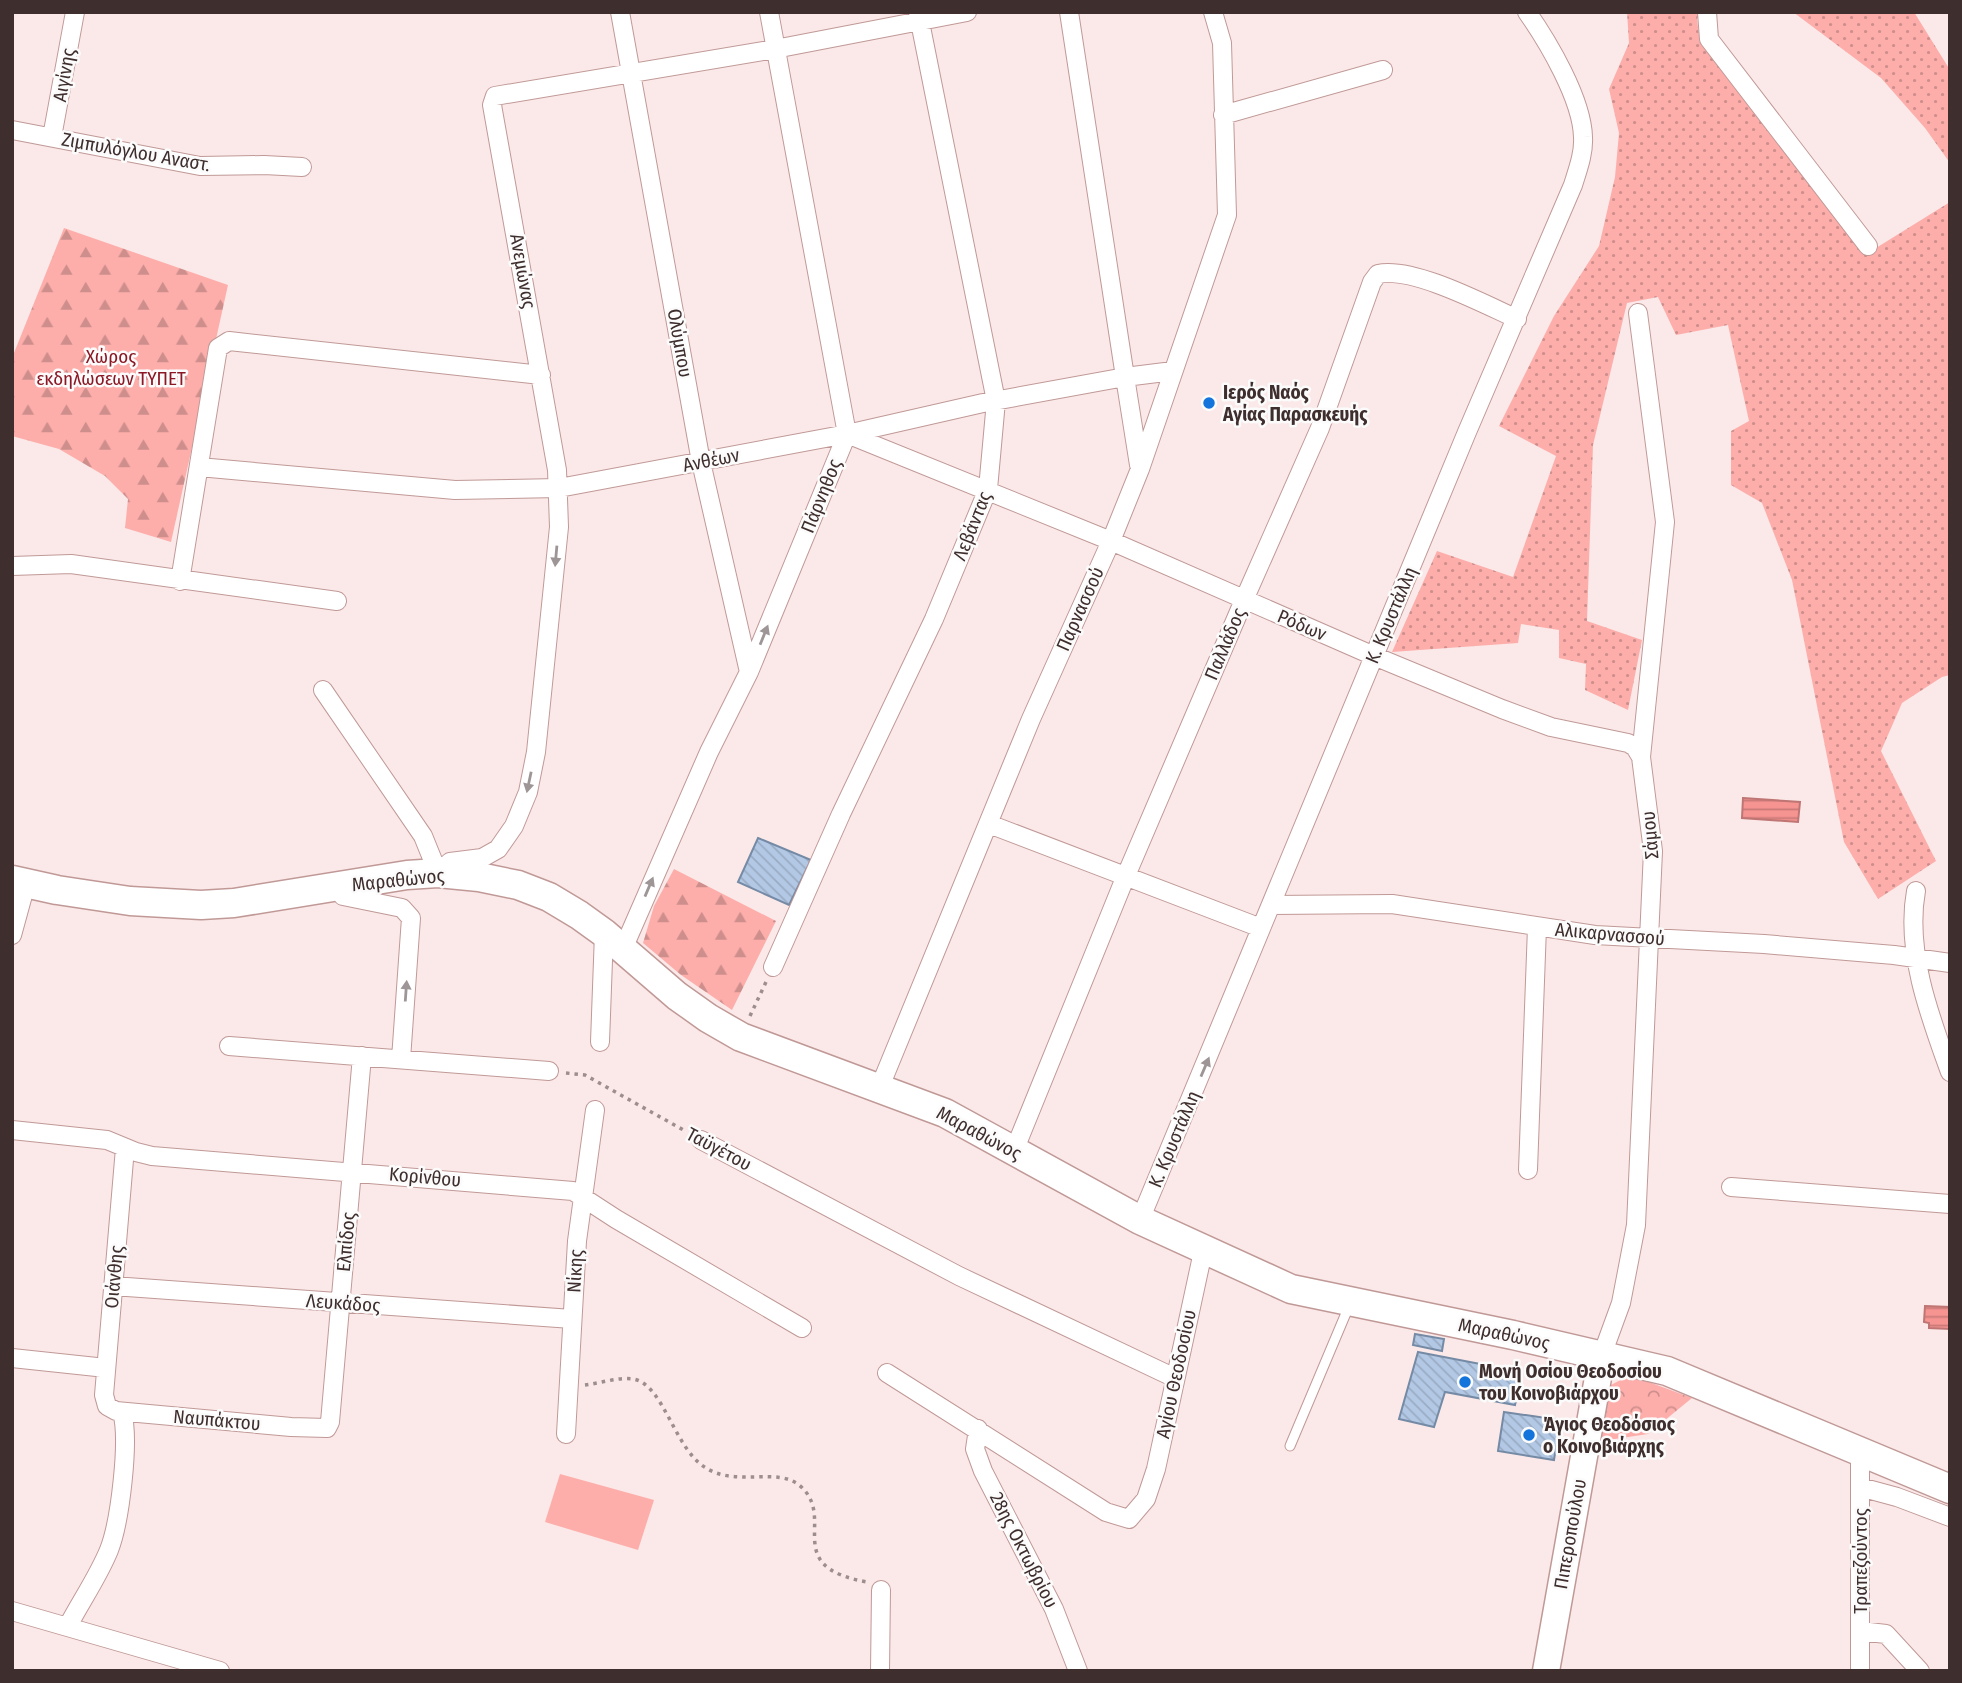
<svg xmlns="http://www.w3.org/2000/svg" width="1962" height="1683" viewBox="0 0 1962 1683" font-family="'Fira Sans Condensed',sans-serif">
	<defs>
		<pattern id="grass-dots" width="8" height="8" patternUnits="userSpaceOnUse" patternTransform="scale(1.75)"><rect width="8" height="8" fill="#fdaeab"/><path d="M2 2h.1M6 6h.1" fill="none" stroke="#ce8e8c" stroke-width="1.8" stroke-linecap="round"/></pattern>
		<pattern id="forest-firs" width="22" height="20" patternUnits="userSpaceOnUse" patternTransform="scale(1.75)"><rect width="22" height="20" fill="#fdaeab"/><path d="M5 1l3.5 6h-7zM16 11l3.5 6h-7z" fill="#ce8e8c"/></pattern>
		<pattern id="park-crowns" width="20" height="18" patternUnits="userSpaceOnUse" patternTransform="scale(1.75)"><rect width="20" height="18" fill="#fdaeab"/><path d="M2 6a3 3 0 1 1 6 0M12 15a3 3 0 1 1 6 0" fill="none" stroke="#ce8e8c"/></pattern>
		<pattern id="water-rules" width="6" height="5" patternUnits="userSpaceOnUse" patternTransform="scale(1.75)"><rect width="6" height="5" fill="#f69491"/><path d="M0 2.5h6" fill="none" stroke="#c97977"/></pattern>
		<pattern id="building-back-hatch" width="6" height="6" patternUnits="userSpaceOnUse" patternTransform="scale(1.75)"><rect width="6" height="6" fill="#b2c8e4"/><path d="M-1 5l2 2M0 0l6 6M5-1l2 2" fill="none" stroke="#9aacc4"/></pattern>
	</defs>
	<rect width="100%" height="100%" fill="#fae9e8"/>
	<!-- grass -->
	<path fill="url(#grass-dots)" d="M1627,12H1700L1697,19L1700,43L1868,255L1876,248L1950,202V675L1942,677L1902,703L1881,751L1936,861L1878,899L1844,842L1792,580L1762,503L1731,485V431L1749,421L1728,325L1676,335L1658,297L1627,303L1593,445L1587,621L1642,640L1628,710L1585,690L1586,664L1559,658V630L1521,624L1518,643L1392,652L1437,551L1513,577L1556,456L1499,426L1554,316L1599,246L1615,177L1619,133L1609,89L1629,43Z
		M1793,12H1914L1950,70V163L1925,128L1881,78Z"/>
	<!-- forest -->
	<path fill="url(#forest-firs)" d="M64,228L228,285L171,542L125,528L128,499L105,476L59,449L12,436V358Z
		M674,869L776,921L732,1010L681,975L643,943L654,906Z"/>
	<!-- park -->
	<path fill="url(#park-crowns)" d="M1630,1375L1692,1398L1648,1434L1595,1442L1607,1387Z"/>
	<!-- pitch -->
	<path fill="#fdaeab" d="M560,1474L654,1500L638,1550L545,1522Z"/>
	<!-- water -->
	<path fill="url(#water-rules)" stroke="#bf7573" stroke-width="2" d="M1743,798L1800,802L1798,822L1742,818Z
		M1925,1306L1950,1307V1329L1929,1328V1323L1924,1322Z"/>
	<!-- building -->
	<path fill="url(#building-back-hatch)" stroke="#758aa5" stroke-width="2" d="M758,838L811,860L789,905L738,882Z
		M1415,1334L1444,1339L1442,1351L1413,1345Z
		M1418,1352L1522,1372L1515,1405L1445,1392L1434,1427L1399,1419Z
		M1504,1412L1560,1420L1554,1460L1498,1451Z"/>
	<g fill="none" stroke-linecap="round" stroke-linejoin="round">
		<!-- lane casing -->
		<g stroke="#c09997" stroke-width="11">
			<path id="lane" d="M1290,1446L1349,1306"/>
		</g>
		<!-- street casing -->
		<g stroke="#c09997" stroke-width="20">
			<path id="street" d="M620,12L701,462L749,672
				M1069,12L1125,377L1173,371
				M1707,12L1709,39L1868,246
				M1223,115L1383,70
				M12,130L200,166L264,165L302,167
				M52,137L75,12
				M847,434L1111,541L1374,656L1502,709L1551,727L1628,743L1635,747L1641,757
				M199,467L455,490L559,488L847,434L983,403L1125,377L1139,465
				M12,566L71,564L337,601
				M180,581L218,348L229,341L541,375
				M323,690L423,836L438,873L450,862L482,858L498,849L514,826L528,792L536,752L559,527L557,470L492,105L495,96L775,49L967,12
				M989,824L1261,928
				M339,887L343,896L402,908L411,918L401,1059
				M1916,891C1905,951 1930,1017 1950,1072
				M1271,905L1392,904L1595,935L1764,944L1894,955L1950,963
				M12,935L26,884
				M623,949L709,752L749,672L847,434L769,12
				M773,967L841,814L934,619L988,489L996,401L918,12
				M600,1042L604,933
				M229,1046L549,1071
				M879,1089L1031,719L1111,541L1140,469L1227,215L1222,43L1213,12
				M12,1130L107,1140L136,1152L152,1156L573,1191L616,1219L802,1328
				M701,1140L959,1276L1175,1378
				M125,1148L104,1395L107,1406L116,1411L291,1427L327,1428L330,1422L362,1056
				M1014,1151L1125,878L1244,600L1320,428L1372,282L1378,274C1412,266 1484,304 1517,319
				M1528,1170L1537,927
				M1731,1187L1950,1204
				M1140,1220L1467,432L1573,185C1578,169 1584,153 1583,137C1582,99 1548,42 1527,12
				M113,1286L572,1319
				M1602,1355L1621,1303L1636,1225L1653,851L1641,757L1665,522L1638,313
				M12,1358L106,1368
				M887,1373L1106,1512L1129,1519L1146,1499L1156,1469L1204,1247
				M978,1429L975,1449L983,1471L1054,1609L1078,1671
				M566,1434L577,1241L595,1110
				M1860,1487L1897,1497L1950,1517
				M12,1611L220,1671
				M68,1626C81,1601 98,1577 109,1550C120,1522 130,1440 122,1412
				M1860,1631L1886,1634L1920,1671
				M880,1671L881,1590
				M1860,1671V1452"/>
		</g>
		<!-- secondary casing -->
		<g stroke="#c09997" stroke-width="29">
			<path id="secondary" d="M1546,1671L1602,1355"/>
		</g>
		<!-- primary casing -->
		<g stroke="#c09997" stroke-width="31">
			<path id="primary" d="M12,880L57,890L130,901L201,905L234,903L407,875L438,873L479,877L518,885L549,897L579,915L604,933L677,996L708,1018L741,1037L945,1113L1140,1220L1291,1289L1513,1335L1667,1371L1950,1489"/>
		</g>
		<!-- path -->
		<path stroke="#9d8d8c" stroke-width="3.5" stroke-dasharray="3.5 5" stroke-linecap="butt" d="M750,1016L766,982
			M566,1073L585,1075L687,1132
			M585,1385C601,1383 618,1377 633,1379C664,1384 674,1449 706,1468C736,1487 777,1467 799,1485C839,1518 778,1566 867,1582"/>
		<!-- lane -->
		<use href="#lane" stroke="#fff" stroke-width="9"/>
		<!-- street -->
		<use href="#street" stroke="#fff" stroke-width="18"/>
		<!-- secondary -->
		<use href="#secondary" stroke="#fff" stroke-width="26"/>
		<!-- primary -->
		<use href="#primary" stroke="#fff" stroke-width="28"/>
	</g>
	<!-- one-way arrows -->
	<defs><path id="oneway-solid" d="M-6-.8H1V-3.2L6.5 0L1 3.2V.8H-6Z" transform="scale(1.75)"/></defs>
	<g fill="#9e9696">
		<use href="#oneway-solid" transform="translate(556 556) rotate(95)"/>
		<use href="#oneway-solid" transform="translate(764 635) rotate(-68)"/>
		<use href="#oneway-solid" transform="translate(529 782) rotate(102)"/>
		<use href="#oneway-solid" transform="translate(649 887) rotate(-67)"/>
		<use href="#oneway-solid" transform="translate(406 991) rotate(-86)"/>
		<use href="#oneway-solid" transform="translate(1205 1067) rotate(-67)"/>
	</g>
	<!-- markers -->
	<g fill="#1374dc" stroke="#fbfbfb" stroke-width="2.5">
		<circle cx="1209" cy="403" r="7"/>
		<circle cx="1465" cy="1382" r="7"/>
		<circle cx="1529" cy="1435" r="7"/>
	</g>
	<g text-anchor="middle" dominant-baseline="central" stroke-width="5" stroke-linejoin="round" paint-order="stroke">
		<!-- street labels -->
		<g font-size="19" fill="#3e2e2d" stroke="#fbfbfb">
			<text transform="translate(64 75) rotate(-80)">Αιγίνης</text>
			<text transform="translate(136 152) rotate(10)">Ζιμπυλόγλου Αναστ.</text>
			<text transform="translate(523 271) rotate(80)">Ανεμώνας</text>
			<text transform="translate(680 343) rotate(80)">Ολύμπου</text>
			<text transform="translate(711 460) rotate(-11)">Ανθέων</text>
			<text transform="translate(821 496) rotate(-68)">Πάρνηθος</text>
			<text transform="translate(972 526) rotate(-68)">Λεβάντας</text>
			<text transform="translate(1080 609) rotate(-66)">Παρνασσού</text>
			<text transform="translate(1391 615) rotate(-67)">Κ. Κρυστάλλη</text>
			<text transform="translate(1302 625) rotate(23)">Ρόδων</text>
			<text transform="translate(1225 644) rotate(-67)">Παλλάδος</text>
			<text transform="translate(1650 835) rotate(-95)">Σάμου</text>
			<text transform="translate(398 880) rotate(-6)">Μαραθώνος</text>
			<text transform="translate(1610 934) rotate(5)">Αλικαρνασσού</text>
			<text transform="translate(979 1133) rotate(28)">Μαραθώνος</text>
			<text transform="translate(1174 1139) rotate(-67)">Κ. Κρυστάλλη</text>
			<text transform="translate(719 1149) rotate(28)">Ταϋγέτου</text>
			<text transform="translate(425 1177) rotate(5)">Κορίνθου</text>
			<text transform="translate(346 1242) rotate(-85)">Ελπίδος</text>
			<text transform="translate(575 1271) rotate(-87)">Νίκης</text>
			<text transform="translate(114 1277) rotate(-85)">Οιάνθης</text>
			<text transform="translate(343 1303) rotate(4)">Λευκάδος</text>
			<text transform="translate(1504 1334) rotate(12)">Μαραθώνος</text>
			<text transform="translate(1176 1374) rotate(-78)">Αγίου Θεοδοσίου</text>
			<text transform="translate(217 1420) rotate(5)">Ναυπάκτου</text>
			<text transform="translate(1570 1534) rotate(-80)">Πιπεροπούλου</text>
			<text transform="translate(1024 1550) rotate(63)">28ης Οκτωβρίου</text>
			<text transform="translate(1860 1561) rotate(-90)">Τραπεζούντος</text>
		</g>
		<!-- park labels -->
		<g font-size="19" fill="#8b1824" stroke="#fbfbfb">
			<text x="111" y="356">Χώρος<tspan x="111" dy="22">εκδηλώσεων ΤΥΠΕΤ</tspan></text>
		</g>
		<!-- poi labels -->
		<g font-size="19" font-weight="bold" fill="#3e2e2d" stroke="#fbfbfb" text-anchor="start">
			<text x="1223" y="392">Ιερός Ναός<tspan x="1223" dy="22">Αγίας Παρασκευής</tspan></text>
			<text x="1479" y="1371">Μονή Οσίου Θεοδοσίου<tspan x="1479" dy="22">του Κοινοβιάρχου</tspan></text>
			<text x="1543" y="1424">Άγιος Θεοδόσιος<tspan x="1543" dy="22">ο Κοινοβιάρχης</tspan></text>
		</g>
	</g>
	<!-- border -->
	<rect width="1962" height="1683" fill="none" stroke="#3e2e2d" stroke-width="28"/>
</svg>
